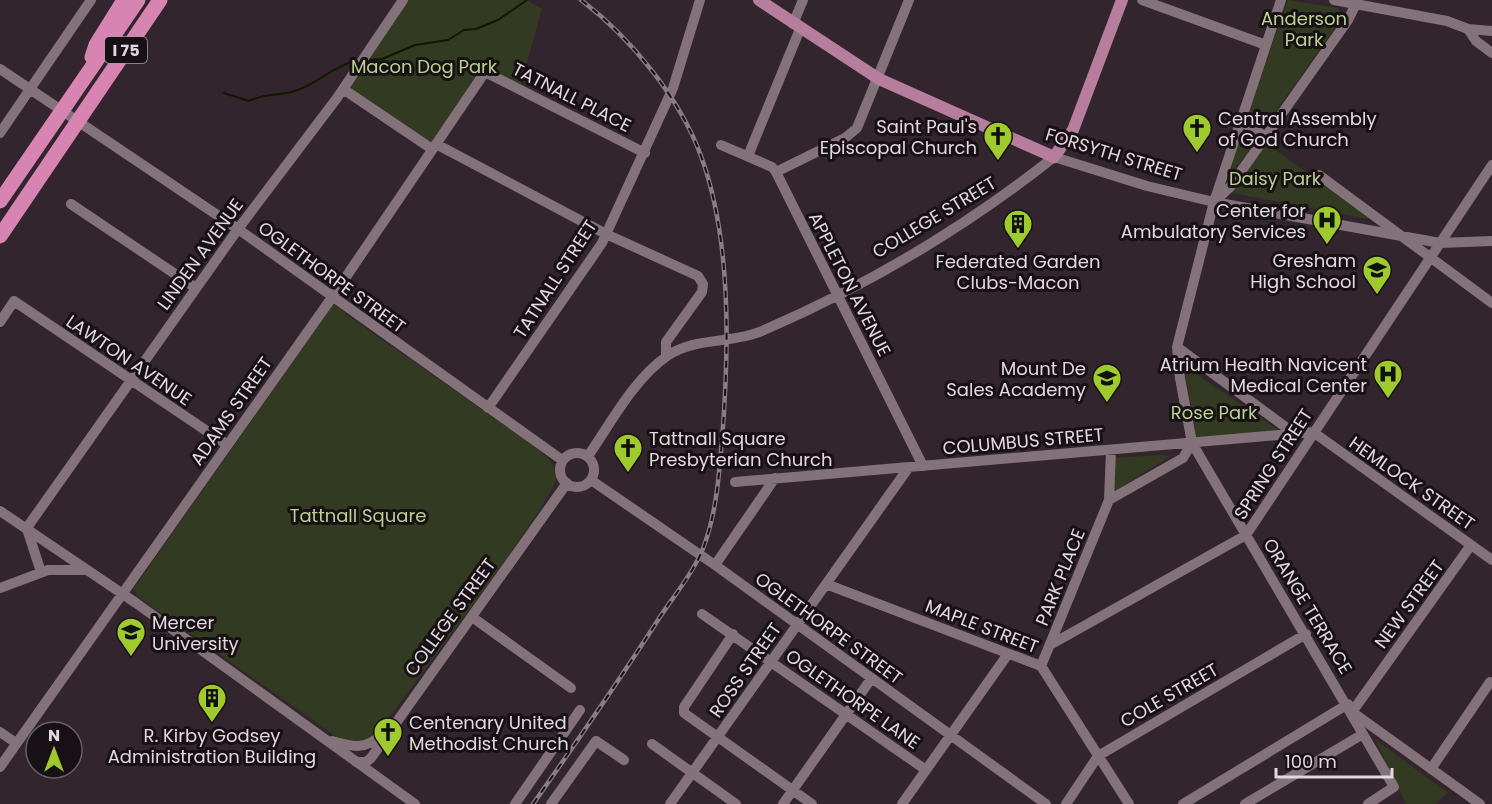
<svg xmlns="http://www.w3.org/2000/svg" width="1492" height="804" viewBox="0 0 1492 804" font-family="Poppins,sans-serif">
	<rect width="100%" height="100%" fill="#33252d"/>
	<!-- green -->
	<path fill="#323b21" d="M404,0H526L542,9L519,90L484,72L433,149L344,89Z
		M1288,0L1338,8L1343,17L1265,126L1248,113Z
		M1244,127L1258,137L1227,181H1225Z
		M1267,144L1368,216V219L1232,193Z
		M333,305L338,306L347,315L522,438C535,448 557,459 556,478C555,501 401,700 377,734L367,742L341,740L138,597L134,588Z
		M1184,366L1279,430L1196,437Z
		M1161,455L1171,456L1113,492V458Z
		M1375,739L1448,793L1435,804H1406Z"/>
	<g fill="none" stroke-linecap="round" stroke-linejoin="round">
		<!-- stream -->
		<path stroke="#101900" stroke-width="2" d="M368,60L382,59L415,45L448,40L464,30L476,29L498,20L527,0
			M224,93L249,101C264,93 280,96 295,91C317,84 331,68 354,61"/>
		<!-- minor -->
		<path stroke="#84727b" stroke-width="10" d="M1142,0L1266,45
			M1281,0L1214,202L1177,347L1180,378L1192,443L1394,787L1368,804
			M1334,0L1447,21L1468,29L1492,31
			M793,24L803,0
			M1468,29L1476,41L1492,53
			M0,69L238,229L562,460
			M343,89L432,149
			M1241,121L1266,137
			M0,133L91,0
			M436,144L606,234L698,276L703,284L702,292L666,342V357
			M721,145L772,167L776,172L923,466
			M748,156L800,29
			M776,172L845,138L857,128L909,0
			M1319,175L1492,303
			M1215,201L1230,187L1348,20L1356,4
			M71,204L196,288
			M0,322L14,301L226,444
			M1177,347L1295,434
			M488,408L602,243L673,88L700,0
			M560 470a17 17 0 1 1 34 0a17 17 0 1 1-34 0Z
			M588,456C611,423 633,380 667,356C694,337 732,344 762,331C866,286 966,227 1054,157L1147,186L1214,202L1440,243L1492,241
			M591,480L715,565L1046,804
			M735,482L1313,432L1492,560
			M1109,500L1183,458L1192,443
			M0,511L136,603L415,804
			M26,529L238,229L337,98L403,0
			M28,532L41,572
			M715,565L775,478
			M826,584L1041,666L1129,804
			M0,588L48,570H85
			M702,614L926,770
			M472,617L571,688
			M733,634L684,707V713L812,804
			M1050,645L1246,535L1492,165
			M1041,666L1109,500L1111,450
			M1352,712L1471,545
			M1355,714L1480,804
			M0,732L16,743
			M332,741C352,747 366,750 381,735
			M652,744L736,804
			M356,762H366L371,758L567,483
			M0,767L333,296L485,72L645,153
			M1431,769L1490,682
			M515,804L580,710
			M551,804L596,741L624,760
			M670,804L909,467
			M783,804L871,679
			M902,804L1008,654
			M1066,804L1098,756L1306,634
			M1183,804L1348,704
			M1245,804L1363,734"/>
		<!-- major -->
		<path stroke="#b67d9c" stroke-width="12" d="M759,0L879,79L1054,157L1073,130L1122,0"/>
		<!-- highway -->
		<path stroke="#d784b2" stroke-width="15" d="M92,57L96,45L124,0
			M0,201L138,0
			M0,236L160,0"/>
		<!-- rail casing -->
		<g stroke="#897d83" stroke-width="4.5">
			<path id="rail" d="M533,804C576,743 618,682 658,620C672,598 692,575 702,551C716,517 719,476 722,440C729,351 732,241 701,156C680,98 630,37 581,0"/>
		</g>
		<!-- rail -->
		<use href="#rail" stroke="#171014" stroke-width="2" stroke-dasharray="7" stroke-linecap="butt"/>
	</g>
	<!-- icons -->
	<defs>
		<g id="church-pin" transform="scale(1.5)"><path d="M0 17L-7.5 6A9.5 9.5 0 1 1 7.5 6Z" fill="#9fca2d" stroke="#171014"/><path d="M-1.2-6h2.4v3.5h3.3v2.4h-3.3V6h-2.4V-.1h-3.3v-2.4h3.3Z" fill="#111"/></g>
		<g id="hospital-pin" transform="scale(1.5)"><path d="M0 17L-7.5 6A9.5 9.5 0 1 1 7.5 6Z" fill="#9fca2d" stroke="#171014"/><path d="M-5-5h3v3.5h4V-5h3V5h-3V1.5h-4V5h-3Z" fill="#111"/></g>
		<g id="building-pin" transform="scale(1.5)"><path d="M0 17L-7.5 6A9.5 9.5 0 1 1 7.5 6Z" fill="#9fca2d" stroke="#171014"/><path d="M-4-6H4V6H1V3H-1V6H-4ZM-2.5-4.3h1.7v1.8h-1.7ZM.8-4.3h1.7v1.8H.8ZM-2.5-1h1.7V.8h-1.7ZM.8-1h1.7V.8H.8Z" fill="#111"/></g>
		<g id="school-pin" transform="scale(1.5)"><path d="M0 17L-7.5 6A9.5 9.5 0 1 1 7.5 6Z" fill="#9fca2d" stroke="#171014"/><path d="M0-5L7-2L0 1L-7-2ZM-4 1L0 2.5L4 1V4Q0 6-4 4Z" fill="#111"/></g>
		<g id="university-pin" transform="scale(1.5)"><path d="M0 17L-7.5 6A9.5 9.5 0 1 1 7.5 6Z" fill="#9fca2d" stroke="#171014"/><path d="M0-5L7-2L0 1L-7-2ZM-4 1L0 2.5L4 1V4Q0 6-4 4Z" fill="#111"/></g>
	</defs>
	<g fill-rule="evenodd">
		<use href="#church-pin" x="1197" y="128"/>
		<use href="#church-pin" x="998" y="136"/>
		<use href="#hospital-pin" x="1327" y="220"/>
		<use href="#building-pin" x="1018" y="224"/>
		<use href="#school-pin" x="1377" y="270"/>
		<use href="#hospital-pin" x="1388" y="374"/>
		<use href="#school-pin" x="1107" y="378"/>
		<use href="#church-pin" x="628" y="448"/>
		<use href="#university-pin" x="131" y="632"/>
		<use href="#building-pin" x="212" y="698"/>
		<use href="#church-pin" x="388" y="732"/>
	</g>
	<g text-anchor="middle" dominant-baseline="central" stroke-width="6" stroke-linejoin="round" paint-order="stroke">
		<!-- shield labels -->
		<rect fill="#171014" stroke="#a59ca1" stroke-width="1.5" x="105" y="37" width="42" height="26" rx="4.5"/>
		<g font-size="16" font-weight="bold" fill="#e2d8dd">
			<text x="126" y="50">I 75</text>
		</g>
		<!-- park labels -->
		<g font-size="18" fill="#bad191" stroke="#171014">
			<text x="1304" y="18">Anderson<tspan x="1304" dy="21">Park</tspan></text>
			<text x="424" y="66">Macon Dog Park</text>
			<text x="1275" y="178">Daisy Park</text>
			<text x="1214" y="412">Rose Park</text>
			<text x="358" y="515">Tattnall Square</text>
		</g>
		<!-- street labels -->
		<g font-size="18" fill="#e2d8dd" stroke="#171014">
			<text transform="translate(572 97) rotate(27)">TATNALL PLACE</text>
			<text transform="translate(1114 154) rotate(17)">FORSYTH STREET</text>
			<text transform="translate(934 217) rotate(-31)">COLLEGE STREET</text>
			<text transform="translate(200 254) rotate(-54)">LINDEN AVENUE</text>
			<text transform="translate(332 277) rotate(36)">OGLETHORPE STREET</text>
			<text transform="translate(555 279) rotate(-57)">TATNALL STREET</text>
			<text transform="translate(850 284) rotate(63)">APPLETON AVENUE</text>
			<text transform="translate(129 360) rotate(34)">LAWTON AVENUE</text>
			<text transform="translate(231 411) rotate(-55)">ADAMS STREET</text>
			<text transform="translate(1023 441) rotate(-5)">COLUMBUS STREET</text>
			<text transform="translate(1273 464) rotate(-57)">SPRING STREET</text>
			<text transform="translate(1412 483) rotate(35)">HEMLOCK STREET</text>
			<text transform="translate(1060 577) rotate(-68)">PARK PLACE</text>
			<text transform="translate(1409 604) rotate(-54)">NEW STREET</text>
			<text transform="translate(1308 606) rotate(59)">ORANGE TERRACE</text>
			<text transform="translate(450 617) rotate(-54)">COLLEGE STREET</text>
			<text transform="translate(982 626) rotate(21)">MAPLE STREET</text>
			<text transform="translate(829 628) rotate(36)">OGLETHORPE STREET</text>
			<text transform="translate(745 670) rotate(-55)">ROSS STREET</text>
			<text transform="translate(1169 695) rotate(-30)">COLE STREET</text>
			<text transform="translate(853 699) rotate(35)">OGLETHORPE LANE</text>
		</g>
		<!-- poi labels -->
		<g font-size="18" fill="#e2d8dd" stroke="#171014" text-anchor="end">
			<text x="1218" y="118" text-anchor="start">Central Assembly<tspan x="1218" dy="21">of God Church</tspan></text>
			<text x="977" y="126">Saint Paul's<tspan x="977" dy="21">Episcopal Church</tspan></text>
			<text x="1306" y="210">Center for<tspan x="1306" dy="21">Ambulatory Services</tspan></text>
			<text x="1356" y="260">Gresham<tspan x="1356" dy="21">High School</tspan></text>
			<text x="1018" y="261" text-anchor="middle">Federated Garden<tspan x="1018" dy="21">Clubs-Macon</tspan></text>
			<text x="1367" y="364">Atrium Health Navicent<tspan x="1367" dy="21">Medical Center</tspan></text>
			<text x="1086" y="368">Mount De<tspan x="1086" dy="21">Sales Academy</tspan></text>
			<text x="649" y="438" text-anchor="start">Tattnall Square<tspan x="649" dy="21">Presbyterian Church</tspan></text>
			<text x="152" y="622" text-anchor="start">Mercer<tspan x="152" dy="21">University</tspan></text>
			<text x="409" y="722" text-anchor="start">Centenary United<tspan x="409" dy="21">Methodist Church</tspan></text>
			<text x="212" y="735" text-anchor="middle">R. Kirby Godsey<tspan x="212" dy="21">Administration Building</tspan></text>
		</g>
	</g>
	<!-- north arrow -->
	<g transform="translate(54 750)"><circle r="28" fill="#171014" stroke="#686064" stroke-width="1.5"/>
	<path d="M0-4.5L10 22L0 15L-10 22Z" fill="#9fca2d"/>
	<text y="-9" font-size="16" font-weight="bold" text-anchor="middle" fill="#e2d8dd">N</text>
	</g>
	<!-- scale -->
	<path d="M1276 768v9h116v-9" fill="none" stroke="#e2d8dd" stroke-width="3"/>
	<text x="1285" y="768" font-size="18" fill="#e2d8dd" stroke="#171014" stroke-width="4.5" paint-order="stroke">100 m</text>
</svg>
